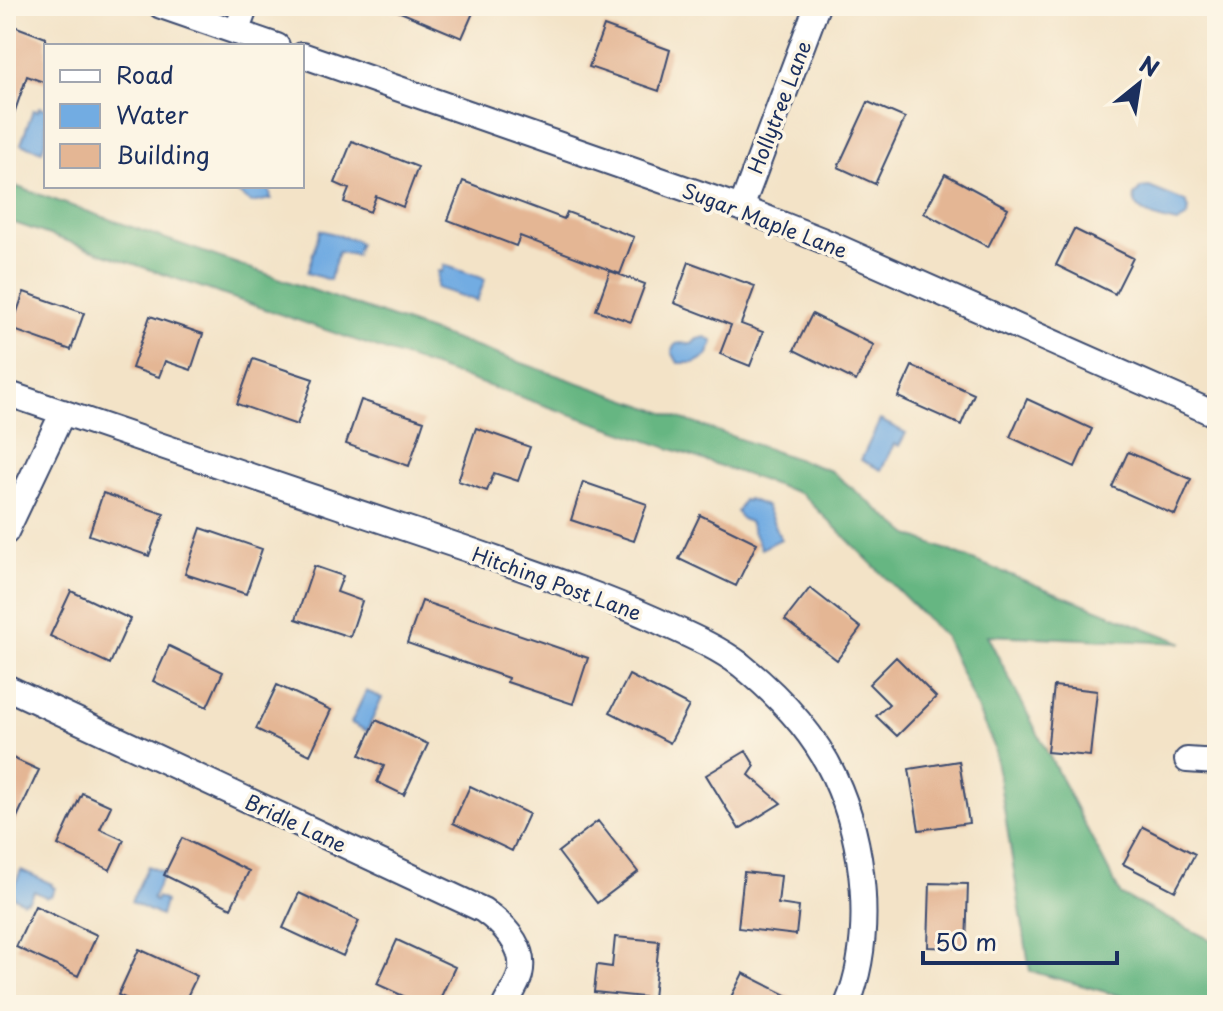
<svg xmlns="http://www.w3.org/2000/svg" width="1223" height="1011" viewBox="0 0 1223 1011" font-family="'Playpen Sans',sans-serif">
	<rect width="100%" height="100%" fill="#fcf5e5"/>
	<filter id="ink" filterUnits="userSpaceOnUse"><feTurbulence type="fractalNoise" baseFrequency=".0125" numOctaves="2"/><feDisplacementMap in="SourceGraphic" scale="16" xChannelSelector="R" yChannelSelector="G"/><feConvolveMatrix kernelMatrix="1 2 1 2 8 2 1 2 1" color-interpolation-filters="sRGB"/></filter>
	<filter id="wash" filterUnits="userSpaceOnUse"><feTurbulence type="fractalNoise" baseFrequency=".006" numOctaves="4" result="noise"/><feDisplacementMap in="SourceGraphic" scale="32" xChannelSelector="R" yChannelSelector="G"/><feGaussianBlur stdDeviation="1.8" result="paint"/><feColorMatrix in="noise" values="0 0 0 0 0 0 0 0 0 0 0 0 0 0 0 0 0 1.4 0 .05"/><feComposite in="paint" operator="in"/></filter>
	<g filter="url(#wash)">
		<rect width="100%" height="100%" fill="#f3e3c7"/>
		<!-- forest -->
		<path fill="#66b682" stroke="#407270" stroke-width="2" d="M6,183L831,471L909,535L1183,643L987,635L1121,895L1217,943V1005H1133L1124,997L1030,971L994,746L945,637L802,494L6,220Z"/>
		<!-- water -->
		<path fill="#72ace2" stroke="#466ea0" stroke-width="2" d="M39,107L46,109V138L42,151L21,144L33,110L38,111Z
			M229,186H269L271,199L251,203Z
			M1149,187L1186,202L1189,209L1187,217L1177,223C1161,219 1134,215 1134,196L1141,188Z
			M320,230L355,240L359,244L356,255L338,252L330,280L307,273Z
			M444,265L485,279L477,301L437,288L438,271L442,272Z
			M706,337L713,342L707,356L694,363H678L672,352C674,339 683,344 692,344L697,339Z
			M880,420L906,433L899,446L894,444L881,470L861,460Z
			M748,499L766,506L781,539L761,549L749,522L742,519L737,512L743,500L747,501Z
			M366,691L382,698L367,731L351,723Z
			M148,866L164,873L152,899L155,901L157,897L165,901L161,916L131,902Z
			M21,870L52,884L51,886L55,888L51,896L46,897L34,891L29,900L23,902L14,897L12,891Z"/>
		<g id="blocks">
			<!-- building -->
			<path fill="#e4b694" d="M386,6H476L462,38Z
				M14,26L46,38V83L27,76L9,128L6,127V47Z
				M604,26L670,50L659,91L589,67Z
				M868,102L905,118L875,184L838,167Z
				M352,141L418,167L403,207L376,196L370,212L344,202L349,189L335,183Z
				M945,174L1008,208L988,247L924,213Z
				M463,181L564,219L567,212L634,237L620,274L520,236L516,246L448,220Z
				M1074,229L1133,258L1115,294L1056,265Z
				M689,262L755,286L741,324L763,332L750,366L720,354L731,325L674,303Z
				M610,271L645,284L631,322L596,310Z
				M24,292L84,313L71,350L11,329Z
				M812,314L874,345L856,381L794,350Z
				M150,316L203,334L191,370L165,361L159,377L132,368Z
				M253,359L313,379L297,425L237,404Z
				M912,366L974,394L961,425L898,397Z
				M1027,399L1092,429L1075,467L1010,437Z
				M361,400L424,421L409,466L346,444Z
				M476,428L530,447L518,481L494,473L487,491L458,481Z
				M1128,452L1191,479L1175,515L1112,487Z
				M583,482L647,504L634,541L571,520Z
				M103,493L164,514L149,556L89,535Z
				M700,515L757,543L736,586L679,559Z
				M201,528L262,549L246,594L185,574Z
				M314,566L343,576L337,592L362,601L350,637L296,619Z
				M810,588L861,628L837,660L785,620Z
				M71,591L130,619L110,664L50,636Z
				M422,601L588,658L573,704L507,682L508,678L407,643Z
				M169,646L223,672L207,707L153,681Z
				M896,657L936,697L897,736L876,716L889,704L869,684Z
				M629,675L689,706L670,743L610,712Z
				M277,685L331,710L310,755L256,729Z
				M1054,686L1097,691L1090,756L1047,752Z
				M376,720L428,744L404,795L377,782L384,766L360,755Z
				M746,751L755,766L749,775L781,803L739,829L706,775Z
				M6,755L39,770L6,841Z
				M959,761L969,823L919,830L909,769Z
				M470,786L529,814L512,851L453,823Z
				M82,793L111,806L100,829L124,840L110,870L58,845Z
				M598,821L638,872L597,903L558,852Z
				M1143,827L1195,854L1175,891L1123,864Z
				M182,838L249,871L231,908L164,875Z
				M744,872L781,876L778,904L799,907L796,935L738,928Z
				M930,883L968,884L966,948L928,947Z
				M299,893L359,921L343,956L283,928Z
				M35,906L97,935L78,976L16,947Z
				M615,937L659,941L653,998L594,992L597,965L612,967Z
				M397,940L455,967L437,1005H423L377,984Z
				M139,949L197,976L183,1005H141L118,995Z
				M743,973L806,1005H727Z"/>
		</g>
	</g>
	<g filter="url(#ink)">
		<use href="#blocks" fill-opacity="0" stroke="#3b4a6e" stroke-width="2"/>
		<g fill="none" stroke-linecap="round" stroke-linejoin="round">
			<!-- minor casing -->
			<g stroke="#3b4a6e" stroke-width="28">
				<path id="minor" d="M161,6L277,46
					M236,32L246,6
					M302,55L741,208L824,241L1217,415
					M741,208L817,6
					M6,393C158,445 311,497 464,548C529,571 593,592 656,620C684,633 716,646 741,665C778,695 814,733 834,776C865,842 875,936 847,1005
					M6,532L63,412
					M6,687L483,910C504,925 527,947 520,975C517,985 510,995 505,1005
					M1187,760L1217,762"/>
			</g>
			<!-- minor -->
			<use href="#minor" stroke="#fff" stroke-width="24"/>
		</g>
	</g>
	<g text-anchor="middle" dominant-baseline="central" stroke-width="7" stroke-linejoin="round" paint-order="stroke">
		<!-- street labels -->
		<g font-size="20" fill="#1b2f5e" stroke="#fcf5e5">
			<text transform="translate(779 107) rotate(-69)">Hollytree Lane</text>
			<text transform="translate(765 220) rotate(21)">Sugar Maple Lane</text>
			<text transform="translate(557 583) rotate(20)">Hitching Post Lane</text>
			<text transform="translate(296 823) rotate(25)">Bridle Lane</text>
		</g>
	</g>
	<!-- margin -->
	<rect width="1223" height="1011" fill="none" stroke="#fcf5e5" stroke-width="32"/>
	<!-- legend -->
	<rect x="44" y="44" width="260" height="144" fill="#fcf5e5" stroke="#a2a6af" stroke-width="2"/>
	<rect x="60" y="70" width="40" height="12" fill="#ffffff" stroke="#a2a6af" stroke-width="2"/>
	<text x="116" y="84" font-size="24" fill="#1b2f5e">Road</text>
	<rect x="60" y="104" width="40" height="24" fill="#72ace2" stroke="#a2a6af" stroke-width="2"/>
	<text x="116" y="124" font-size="24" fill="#1b2f5e">Water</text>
	<rect x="60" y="144" width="40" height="24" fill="#e4b694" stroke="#a2a6af" stroke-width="2"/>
	<text x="116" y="164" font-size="24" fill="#1b2f5e">Building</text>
	<!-- north arrow -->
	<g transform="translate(1139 84) rotate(30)" stroke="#fcf5e5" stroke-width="6" paint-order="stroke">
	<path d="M0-6L14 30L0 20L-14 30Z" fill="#1b2f5e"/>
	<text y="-12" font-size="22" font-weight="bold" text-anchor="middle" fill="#1b2f5e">N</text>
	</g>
	<!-- scale -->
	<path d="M923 951v12h194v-12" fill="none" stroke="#1b2f5e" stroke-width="4"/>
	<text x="935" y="951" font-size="24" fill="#1b2f5e" stroke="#fcf5e5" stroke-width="6" paint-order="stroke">50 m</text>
</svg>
